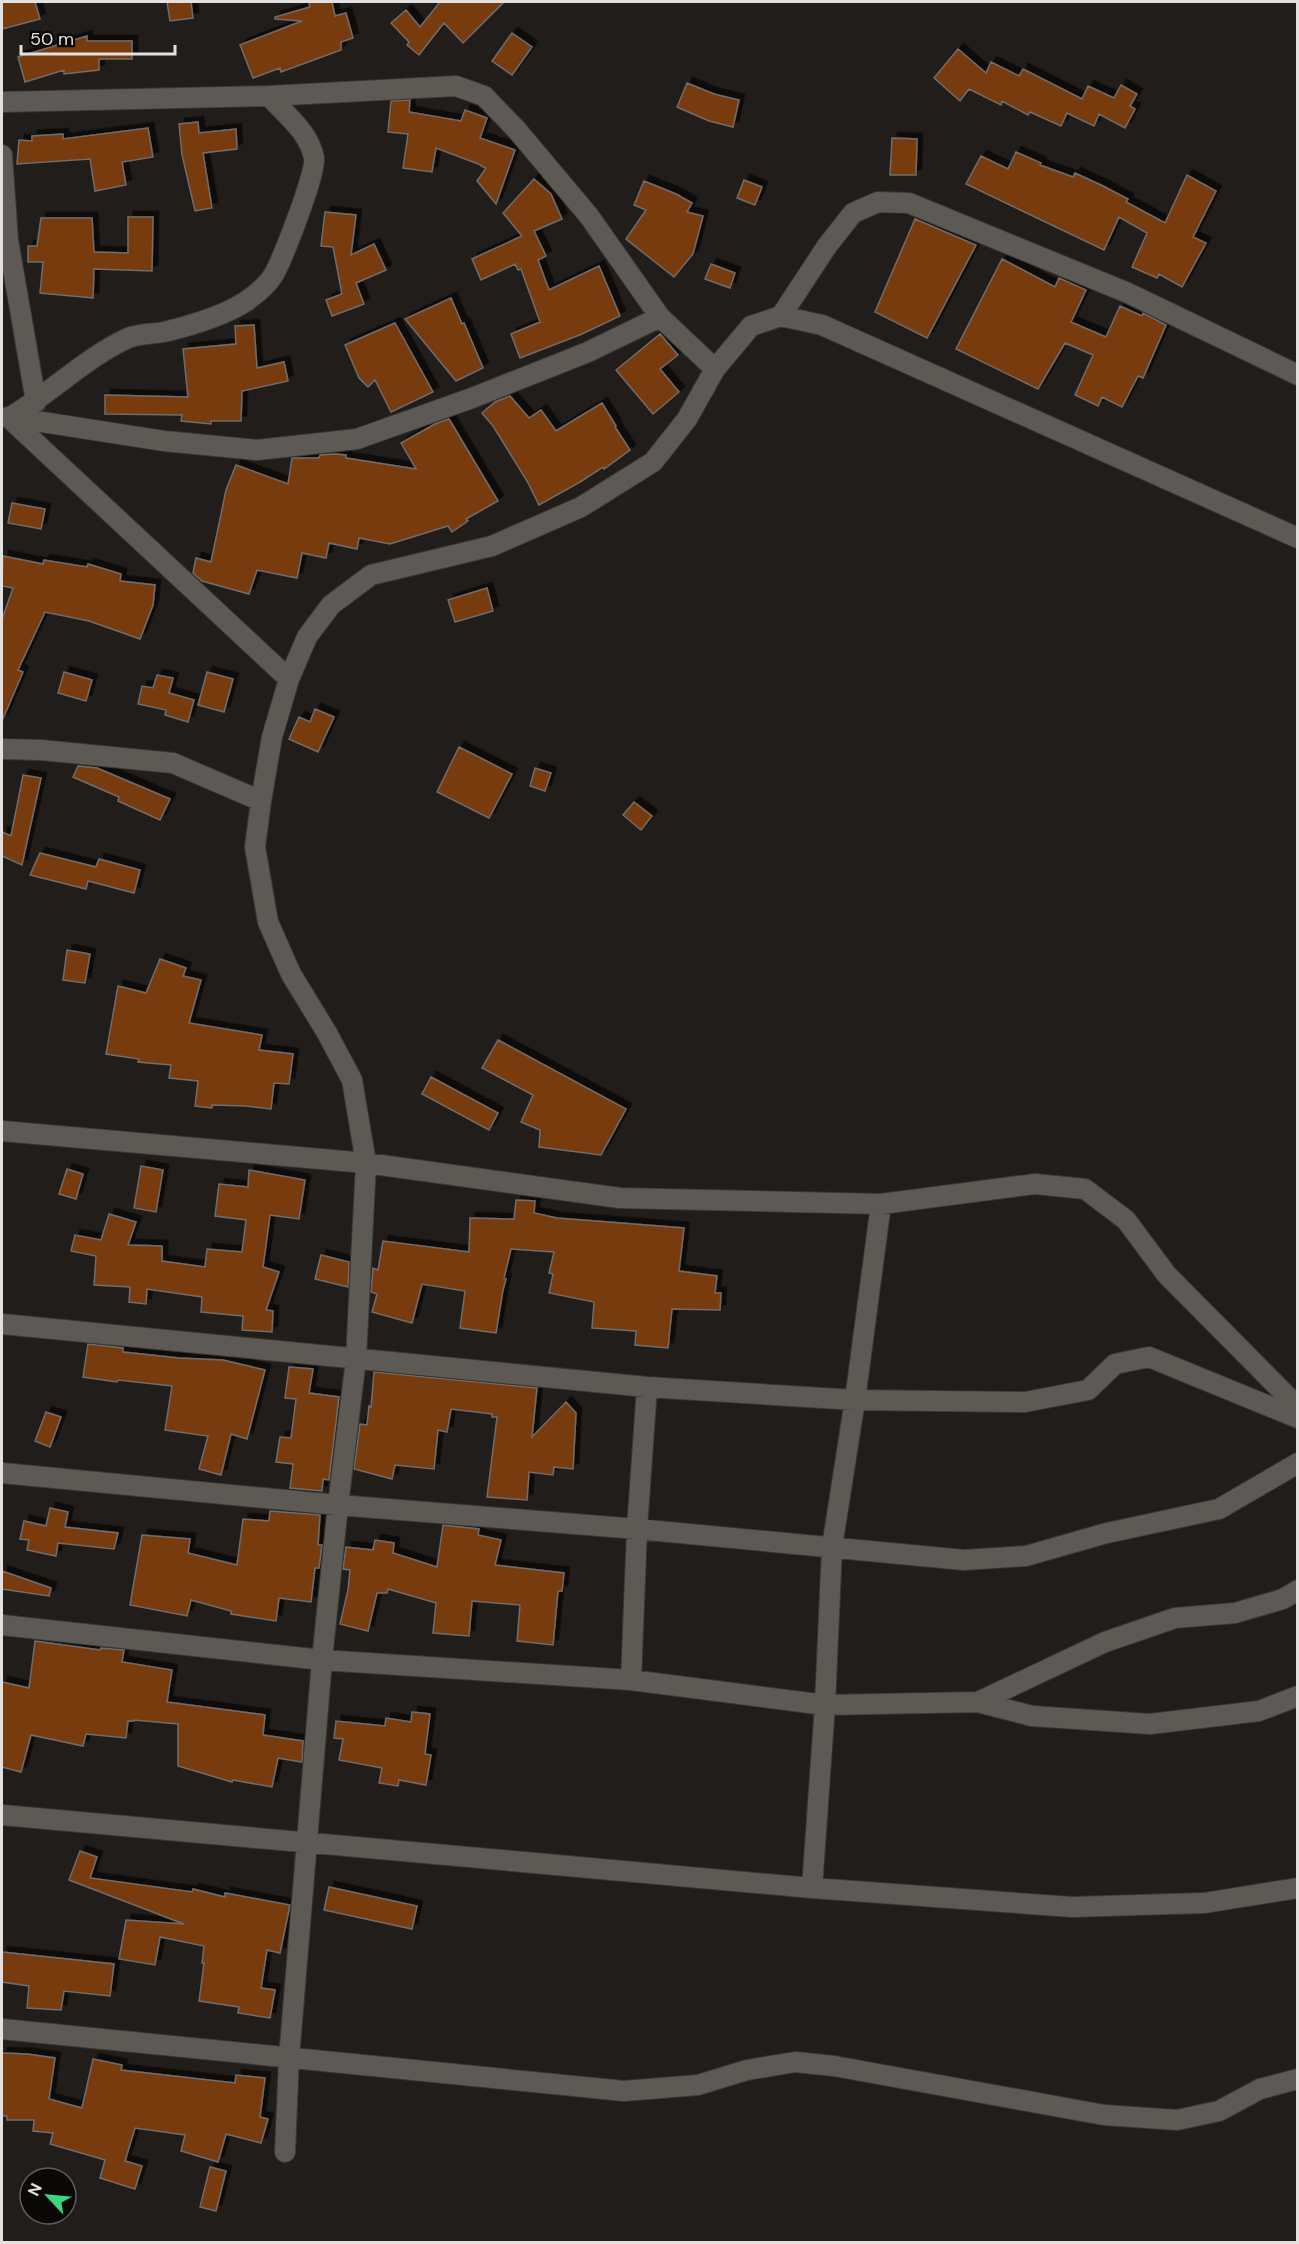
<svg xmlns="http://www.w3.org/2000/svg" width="1299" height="2244" viewBox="0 0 1299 2244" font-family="'DM Sans',sans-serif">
	<defs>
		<filter id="shadow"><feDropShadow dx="5.5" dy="-5.5" stdDeviation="0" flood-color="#0009"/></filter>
	</defs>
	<rect width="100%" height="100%" fill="#201d1a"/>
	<!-- building -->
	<path fill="#773b0f" stroke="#716c6a" stroke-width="1.5" filter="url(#shadow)" d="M2,2H35L40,19L2,29Z
		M167,2H191L193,18L170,21Z
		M309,2H332L335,16L346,13L353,38L341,42V50L281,72L280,68L253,78L240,45L302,21L275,19V17L310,7Z
		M440,2H504L463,43L444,23L419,55L407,45L409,42L391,23L406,10L420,27Z
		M512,33L532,47L512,75L492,61Z
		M87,36V41H132V59H99V70L64,74V70L25,82L18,57Z
		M958,49L986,73L991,62L1019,76L1023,69L1082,99L1088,86L1114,98L1121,85L1137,94L1130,106L1135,109L1125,128L1099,114L1094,126L1067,113L1061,126L1030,112L1028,115L1002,101L1001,105L969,89L960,101L934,78Z
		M687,83L714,94L739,100L733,127L709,121L677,107Z
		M410,100L409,112L461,121L465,110L487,118L480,138L515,150L496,204L477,181L486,168L481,166V165L436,148L432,172L403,168L408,134L388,132L391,101Z
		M198,122L199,133L236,129L237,149L203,153L212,208L195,211L182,155L179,124Z
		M148,128L153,157L122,162L126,185L95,191L90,159L17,164L19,140L32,141V136L63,134V139Z
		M892,138L917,139L916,175H890Z
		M1016,152L1041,163L1040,165L1073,177L1075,173L1103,186L1128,199L1126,202L1165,223L1187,175L1216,191L1193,237L1206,243L1182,287L1159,274L1157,278L1132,267L1147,233L1119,217L1104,250L966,184L981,156L1008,169Z
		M534,179L551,194L562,219L534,231L546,256L538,260L549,290L599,266L620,316L582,334L520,358L511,334L540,322L521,269L518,270L515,264L481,280L472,259L522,236L503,213Z
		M744,180L762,187L755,205L737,198Z
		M644,181L676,194L692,203L687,212L703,216L693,254L674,277L626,239L646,210L634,205Z
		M325,212L356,215L351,255L374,244L386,270L356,283L364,304L332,316L326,300L342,294L333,247L321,246Z
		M128,217H153L152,271L94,269L93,298L40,293L43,262H28V246H37L41,218H92L94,252L128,253Z
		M915,219L976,245L927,338L875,312Z
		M1002,259L1055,287L1059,278L1086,290L1071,322L1106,337L1120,306L1142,316L1143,313L1166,325L1143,378L1138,376L1122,407L1102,397L1098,406L1075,395L1093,355L1065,343L1038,389L956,349Z
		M711,264L735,273L730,288L705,279Z
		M451,298L462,324L464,323L483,368L456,381L405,319Z
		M395,323L433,392L391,412L375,380L368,387L359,378L345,345Z
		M254,325L257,368L284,362L288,381L242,391L241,421H211V424L181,421L182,415L105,414V395L188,397L183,349L236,344L235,326Z
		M660,334L678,355L660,369L679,392L653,414L616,370Z
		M510,396L529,418L541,410L556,431L602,403L616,426L615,427L630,450L604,469L603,467L580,482L539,505L527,481L493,426L482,413L495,402Z
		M449,419L498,501L466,519L468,521L452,532L448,526L390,544L359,538L357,549L329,543L326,558L302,553L297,578L257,570L249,594L202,581L193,573L196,558L211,562L226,490L236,465L288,484L292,458H319L320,455L335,454L346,455V458L416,469L401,443L435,424Z
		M12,503L45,509L41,529L8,523Z
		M3,556L43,564L44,560L87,567L88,564L121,574L120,581L155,585L153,605L140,639L89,621L45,612L18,670L23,672L2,721V619L13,588L2,586Z
		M487,588L493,611L455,622L448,600Z
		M64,672L92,680L86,701L58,693Z
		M207,672L233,679L224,712L198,705Z
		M157,675L173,678L169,693L194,700L188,722L165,715L166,710L138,704L142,686L153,688Z
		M315,709L334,717L318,752L289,739L299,717L310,722Z
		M459,747L512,774L489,818L437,792Z
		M78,766L97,768L170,799L160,820L118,801L119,797L73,777Z
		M535,768L551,773L545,791L530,786Z
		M23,775L41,778L22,865L2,856V832L11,836Z
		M634,802L652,816L641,830L623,815Z
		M40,853L96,867L99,859L140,870L134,893L88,881L86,889L30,875Z
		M67,950L90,954L85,983L63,980Z
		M160,959L186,968L183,976L201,980L189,1023L262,1035L259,1050L293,1054L289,1084L274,1083L271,1109L246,1106L212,1105V1108L195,1106L198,1081L169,1078L171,1065L138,1062L139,1059L106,1054L118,986L146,993Z
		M498,1040L626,1109L601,1155L539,1147L540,1130L521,1122L533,1095L482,1068Z
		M431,1077L498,1113L489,1130L422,1094Z
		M141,1166L163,1170L156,1212L134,1208Z
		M67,1169L83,1174L76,1199L59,1194Z
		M249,1170L305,1180L299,1219L270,1215L263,1267L279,1272L266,1310L273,1311L272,1332L242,1330L243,1316L201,1312L202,1297L147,1289L146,1304L129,1302L130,1287L94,1285L96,1256L71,1251L75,1235L101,1240L109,1214L136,1222L128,1245L162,1246V1261L205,1267L207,1249L242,1252L246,1220L215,1216L219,1184L248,1187Z
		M516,1200L535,1201L534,1213L557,1218L684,1228L679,1271L717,1276L715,1293H721L720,1310L672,1309L668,1348L635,1345L636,1331L592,1328L594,1302L549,1293L553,1274L549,1273L554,1252L511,1249L504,1278L506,1279L503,1290L496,1333L460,1328L465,1291L422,1284L412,1323L372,1312L377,1294L371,1292L373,1268L378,1270L383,1241L469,1252L470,1218L514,1219Z
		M321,1255L349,1262L348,1287L315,1279Z
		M88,1344L123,1348V1352L179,1358L223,1360L265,1370L247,1439L231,1434L221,1475L199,1469L208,1436L165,1430L172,1386L118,1380L117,1382L83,1377Z
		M289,1367L313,1369L309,1393L339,1397L329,1480L323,1479L322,1491L290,1488L293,1464L276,1462L280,1437L291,1438L296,1399L285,1398Z
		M374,1372L537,1388L532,1437L566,1402L576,1413L573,1469L554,1467L553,1475L529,1472L527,1500L487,1497L497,1417H492V1414L451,1409L447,1432L438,1430L434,1469L395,1465L392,1479L354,1469L360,1424L367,1425L369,1406L371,1407Z
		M46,1412L61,1417L50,1447L35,1441Z
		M50,1508L68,1512L65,1527L118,1533L114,1549L58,1543L56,1556L27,1550L29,1540L20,1539L24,1521L46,1526Z
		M270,1511L320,1515L318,1545H322L319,1568H315L311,1602L279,1598L276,1621L231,1614V1611L191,1600L187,1616L130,1605L142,1535L190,1539L188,1553L237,1565L243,1519L269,1521Z
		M443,1525L479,1529L478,1535L501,1540L495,1565L564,1573L562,1591H558L553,1645L517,1641L520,1605L472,1601L469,1636L433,1633L436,1603L388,1589L387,1593H377L368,1631L340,1624L348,1590L350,1570L343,1569L346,1547L373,1550L375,1540L394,1543L393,1553L437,1567Z
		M2,1571L51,1588L49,1596L2,1589Z
		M35,1641L100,1650L101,1648L124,1650L122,1662L172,1670L167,1702L265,1715L263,1735L303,1741L302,1762L278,1758L272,1787L233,1780L232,1782L178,1766V1724L134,1720V1721H128L126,1738L86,1734L83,1746L31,1735L21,1772L2,1767V1682L29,1688Z
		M412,1712L430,1714L425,1754L431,1755L426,1785L399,1780L398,1786L379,1783L382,1768L339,1760L343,1739L334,1738L336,1721L385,1726L386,1718L411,1722Z
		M80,1851L97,1857L90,1878L192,1892L193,1889L225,1897V1893L290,1905L280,1953L267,1950L261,1988L275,1990L270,2018L238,2013L239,2007L199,2001L204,1963H202L204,1946L160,1937L155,1965L119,1959L126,1920L184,1924L69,1880Z
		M329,1887L417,1906L412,1929L324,1910Z
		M2,1952L114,1964L110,1996L64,1991L61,2010L27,2008L29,1986L2,1982Z
		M2,2053L27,2054L55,2058L49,2099L82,2108L93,2059L122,2065L121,2070L235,2083L236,2075L265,2078L260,2117L268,2119L261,2143L226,2134L218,2162L181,2151L185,2135L135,2128L125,2161L142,2166L135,2189L100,2178L105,2160L50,2144L53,2133L33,2131L34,2120H7V2116H2Z
		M210,2167L226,2171L216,2211L200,2207Z"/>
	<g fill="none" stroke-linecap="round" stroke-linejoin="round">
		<!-- minor casing -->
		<g stroke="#393835" stroke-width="22">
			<path id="minor" d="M2,102L269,96L456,86L484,96L516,129L589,216L660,317L715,369
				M2,155L8,240L36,402
				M781,316L827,246L853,213L878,202L909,203L1128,293L1298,375
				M8,417L289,679
				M10,417L164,441L257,450L357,439L472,398L588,352L660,317
				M10,417C51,393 85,358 128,338C138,334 152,334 164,332C189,326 223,316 245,302C255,295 268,285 274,274C283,258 317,171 314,158C309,132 286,115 269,96
				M2,749L41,750L173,763L261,801
				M2,1131L366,1163L620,1198L881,1204L1035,1184L1085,1189L1126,1220L1167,1275L1298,1407
				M2,1324L647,1387L855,1400L1025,1402L1088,1390L1115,1364L1149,1357L1298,1418
				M2,1473L338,1505L637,1529L964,1560L1026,1556L1107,1533L1219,1509L1298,1463
				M2,1625L322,1660L631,1680L825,1705L978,1702L1032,1716L1150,1724L1259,1711L1298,1696
				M631,1680L637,1529L647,1387
				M978,1702L1105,1642L1175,1618L1235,1613L1283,1599L1298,1590
				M2,1815L812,1888L1072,1907L1204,1903L1298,1888
				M812,1888L825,1705L832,1547L855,1400L881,1204
				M2,2029L624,2091L698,2085L747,2070L795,2062L834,2066L1104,2115L1177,2120L1219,2111L1260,2089L1298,2079
				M285,2152L289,2058L322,1660L338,1505L356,1359L366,1163L352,1080L327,1033L291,974L268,922L255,847L261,801L272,737L289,679L307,637L331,605L371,575L492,546L581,507L653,462L687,419L715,369L751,326L781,316L822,325L1298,538"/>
		</g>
		<!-- minor -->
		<use href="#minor" stroke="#5d5a56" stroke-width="20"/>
	</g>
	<!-- border -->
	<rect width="1299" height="2244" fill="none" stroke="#e3e1df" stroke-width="6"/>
	<!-- north arrow -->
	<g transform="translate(48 2196) rotate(296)"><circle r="28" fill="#090807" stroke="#605f5d" stroke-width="1.5"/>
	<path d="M0-4.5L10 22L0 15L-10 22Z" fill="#3bd77e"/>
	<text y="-9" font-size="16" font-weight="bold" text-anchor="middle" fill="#e3e1df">N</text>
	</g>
	<!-- scale -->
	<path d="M21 45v9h154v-9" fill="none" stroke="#e3e1df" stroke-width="3"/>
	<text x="30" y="45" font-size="18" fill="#e3e1df" stroke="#090807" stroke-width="4.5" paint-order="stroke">50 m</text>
</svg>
